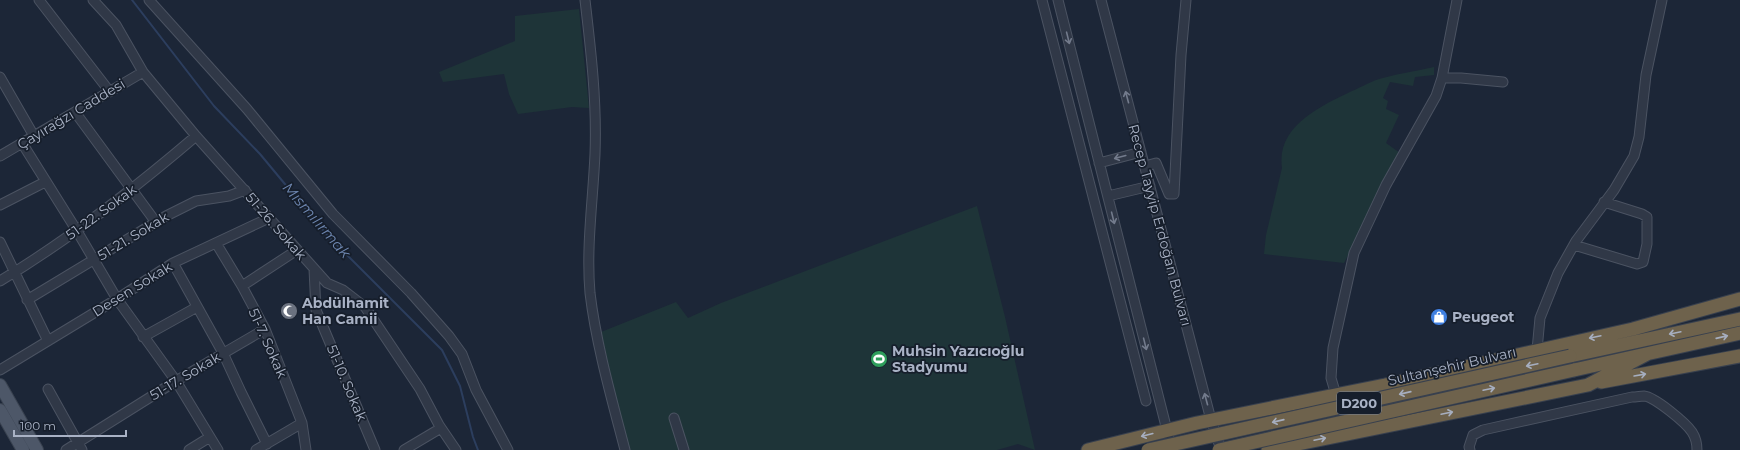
<svg xmlns="http://www.w3.org/2000/svg" width="1740" height="450" viewBox="0 0 1740 450" font-family="Montserrat,sans-serif">
	<rect width="100%" height="100%" fill="#1c2637"/>
	<!-- green -->
	<path fill="#1e3438" d="M579,9L589,108L572,107L518,114L509,94L504,74L443,82L439,72L515,41V16Z
		M1434,67V75L1415,77L1413,86L1390,82L1383,98L1388,101L1386,109L1399,115L1386,143L1400,153L1344,263L1264,254L1266,235L1282,168C1276,126 1321,106 1352,91C1362,87 1373,80 1383,78C1400,73 1417,71 1434,67Z
		M977,206L1005,317L1035,450L1018,444L997,450H628L601,332L676,302L688,318L721,303Z"/>
	<g fill="none" stroke-linecap="round" stroke-linejoin="round">
		<!-- stream -->
		<path stroke="#2c3e5e" stroke-width="2" d="M132,0L214,106L260,154L328,236L442,350L460,386L473,437L478,450"/>
		<!-- minor casing -->
		<g stroke="#4b5362" stroke-width="11">
			<path id="minor" d="M39,0L110,92
				M93,0L116,25L143,72L196,136L327,283L343,290L365,307L420,389L439,425L456,450
				M149,0L247,109L333,214L411,293L449,336L462,354L476,390L508,450
				M585,0C591,51 597,102 595,154C593,200 586,247 590,293C596,344 612,400 625,450
				M1042,0L1146,401
				M1058,0L1172,450
				M1101,0L1210,416L1221,450
				M0,77L34,136
				M1442,78H1461L1503,82
				M75,112L155,221
				M22,143L77,231L117,299L176,381L218,450
				M0,156L143,72
				M1099,163L1141,152
				M1145,166L1156,163L1169,194H1174L1181,55L1186,0
				M1108,196L1150,186
				M0,205L45,182
				M0,242L48,341
				M216,243L242,286L265,329L302,423L306,450
				M1574,245L1637,264L1643,262L1647,244V217L1642,214L1604,202
				M173,263L223,353L241,392L267,444
				M314,269L316,310L375,450
				M0,281C70,239 134,189 196,136
				M242,286L297,250
				M27,300L166,216L196,201L229,196L245,190
				M143,337L197,307
				M1537,350L1540,318L1558,273L1576,241L1614,190L1634,156L1639,137L1646,75L1662,0
				M0,370L117,299L173,263L269,218
				M48,389L82,450
				M1336,395L1331,378L1333,348L1354,253L1386,185L1436,96L1442,78L1457,0
				M674,418L684,450
				M66,450L176,381L265,329
				M189,450L210,437
				M256,450L302,423
				M404,450L441,428
				M1470,450L1469,447L1473,435L1483,430L1632,397C1636,397 1641,396 1644,396C1655,397 1686,423 1692,432C1696,438 1697,443 1697,450"/>
		</g>
		<!-- major casing -->
		<g stroke="#394250" stroke-width="14">
			<path id="major" d="M0,385L37,450
				M0,410L23,450"/>
		</g>
		<!-- highway casing -->
		<g stroke="#38404e" stroke-width="15">
			<path id="highway" d="M1570,356L1740,319
				M1574,370L1740,333
				M1601,382L1740,356
				M1088,450L1197,423L1385,385L1633,329L1740,299
				M1268,450L1588,385L1647,354"/>
		</g>
		<!-- minor -->
		<use href="#minor" stroke="#303847" stroke-width="9"/>
		<!-- major -->
		<use href="#major" stroke="#4d5768" stroke-width="12"/>
		<!-- highway -->
		<use href="#highway" stroke="#6e624c" stroke-width="13"/>
		<!-- highway-bridge casing -->
		<g stroke="#38404e" stroke-width="15" stroke-linecap="butt">
			<path id="highway-bridge" d="M1148,450L1570,356
				M1219,450L1574,370"/>
		</g>
		<!-- highway-bridge -->
		<use href="#highway-bridge" stroke="#6e624c" stroke-width="13"/>
	</g>
	<!-- one-way arrows -->
	<defs><path id="oneway-shaft" d="M-6 0H5M1.5-3L5.5 0L1.5 3" fill="none" stroke-width="1.6" stroke-linecap="round" stroke-linejoin="round"/></defs>
	<g stroke="#737b8c">
		<use href="#oneway-shaft" transform="translate(1068 38) rotate(76)"/>
		<use href="#oneway-shaft" transform="translate(1127 97) rotate(-105)"/>
		<use href="#oneway-shaft" transform="translate(1120 157) rotate(165)"/>
		<use href="#oneway-shaft" transform="translate(1113 218) rotate(76)"/>
		<use href="#oneway-shaft" transform="translate(1145 344) rotate(76)"/>
		<use href="#oneway-shaft" transform="translate(1206 399) rotate(-105)"/>
	</g>
	<g stroke="#a6aebf">
		<use href="#oneway-shaft" transform="translate(1675 333) rotate(168)"/>
		<use href="#oneway-shaft" transform="translate(1595 337) rotate(168)"/>
		<use href="#oneway-shaft" transform="translate(1722 337) rotate(-13)"/>
		<use href="#oneway-shaft" transform="translate(1532 365) rotate(168)"/>
		<use href="#oneway-shaft" transform="translate(1640 375) rotate(-10)"/>
		<use href="#oneway-shaft" transform="translate(1489 389) rotate(-12)"/>
		<use href="#oneway-shaft" transform="translate(1405 393) rotate(167)"/>
		<use href="#oneway-shaft" transform="translate(1447 413) rotate(-12)"/>
		<use href="#oneway-shaft" transform="translate(1278 421) rotate(167)"/>
		<use href="#oneway-shaft" transform="translate(1147 435) rotate(166)"/>
		<use href="#oneway-shaft" transform="translate(1320 439) rotate(-12)"/>
	</g>
	<!-- icons -->
	<defs>
		<g id="mosque-disc" transform="scale(0.9)"><circle r="9.5" fill="#6b7280" stroke="#161e2b"/><path d="M3.5-4.9A6 6 0 1 0 3.5 4.9A5 5 0 1 1 3.5-4.9Z" fill="#fff"/></g>
		<g id="shop-disc" transform="scale(0.9)"><circle r="9.5" fill="#3f7fe0" stroke="#161e2b"/><path d="M-5-2.5h2.3a2.7 3.5 0 0 1 5.4 0H5L5.5 6h-11ZM-1.5-2.5h3a1.5 2.3 0 0 0-3 0Z" fill="#fff"/></g>
		<g id="stadium-disc" transform="scale(0.9)"><circle r="9.5" fill="#2e9e5b" stroke="#161e2b"/><path d="M0-5a6.5 5 0 1 0 0 10a6.5 5 0 1 0 0-10ZM-3.5-1.8h7v3.6h-7Z" fill="#fff"/></g>
	</defs>
	<g fill-rule="evenodd">
		<use href="#mosque-disc" x="289" y="311"/>
		<use href="#shop-disc" x="1439" y="317"/>
		<use href="#stadium-disc" x="879" y="359"/>
	</g>
	<g text-anchor="middle" dominant-baseline="central" stroke-width="3.5" stroke-linejoin="round" paint-order="stroke">
		<!-- shield labels -->
		<rect fill="#161e2b" stroke="#7d8697" stroke-width="1" x="1337" y="392" width="44" height="22" rx="3"/>
		<g font-size="13" font-weight="bold" fill="#a9b2c5">
			<text x="1359" y="403">D200</text>
		</g>
		<!-- street labels -->
		<g font-size="14" fill="#a9b2c5" stroke="#161e2b">
			<text transform="translate(71 114) rotate(-31)">Çayırağzı Caddesi</text>
			<text transform="translate(101 212) rotate(-36)">51-22. Sokak</text>
			<text transform="translate(1160 225) rotate(75)">Recep Tayyip Erdoğan Bulvarı</text>
			<text transform="translate(276 226) rotate(49)">51-26. Sokak</text>
			<text transform="translate(133 236) rotate(-31)">51-21. Sokak</text>
			<text transform="translate(132 289) rotate(-32)">Desen Sokak</text>
			<text transform="translate(268 343) rotate(66)">51-7. Sokak</text>
			<text transform="translate(1452 366) rotate(-13)">Sultanşehir Bulvarı</text>
			<text transform="translate(185 376) rotate(-31)">51-17. Sokak</text>
			<text transform="translate(347 383) rotate(67)">51-10. Sokak</text>
		</g>
		<!-- poi labels -->
		<g font-size="14" font-weight="bold" fill="#a9b2c5" stroke="#161e2b" text-anchor="start">
			<text x="302" y="303">Abdülhamit<tspan x="302" dy="16">Han Camii</tspan></text>
			<text x="1452" y="317">Peugeot</text>
			<text x="892" y="351">Muhsin Yazıcıoğlu<tspan x="892" dy="16">Stadyumu</tspan></text>
		</g>
		<!-- water labels -->
		<g font-size="15" font-style="italic" fill="#6e87b1" stroke="#161e2b">
			<text transform="translate(317 220) rotate(49)">Mısmılırmak</text>
		</g>
	</g>
	<!-- scale -->
	<path d="M14 430v6h112v-6" fill="none" stroke="#a9b2c5" stroke-width="2"/>
	<text x="20" y="430" font-size="12" fill="#a9b2c5" stroke="#161e2b" stroke-width="3" paint-order="stroke">100 m</text>
</svg>
